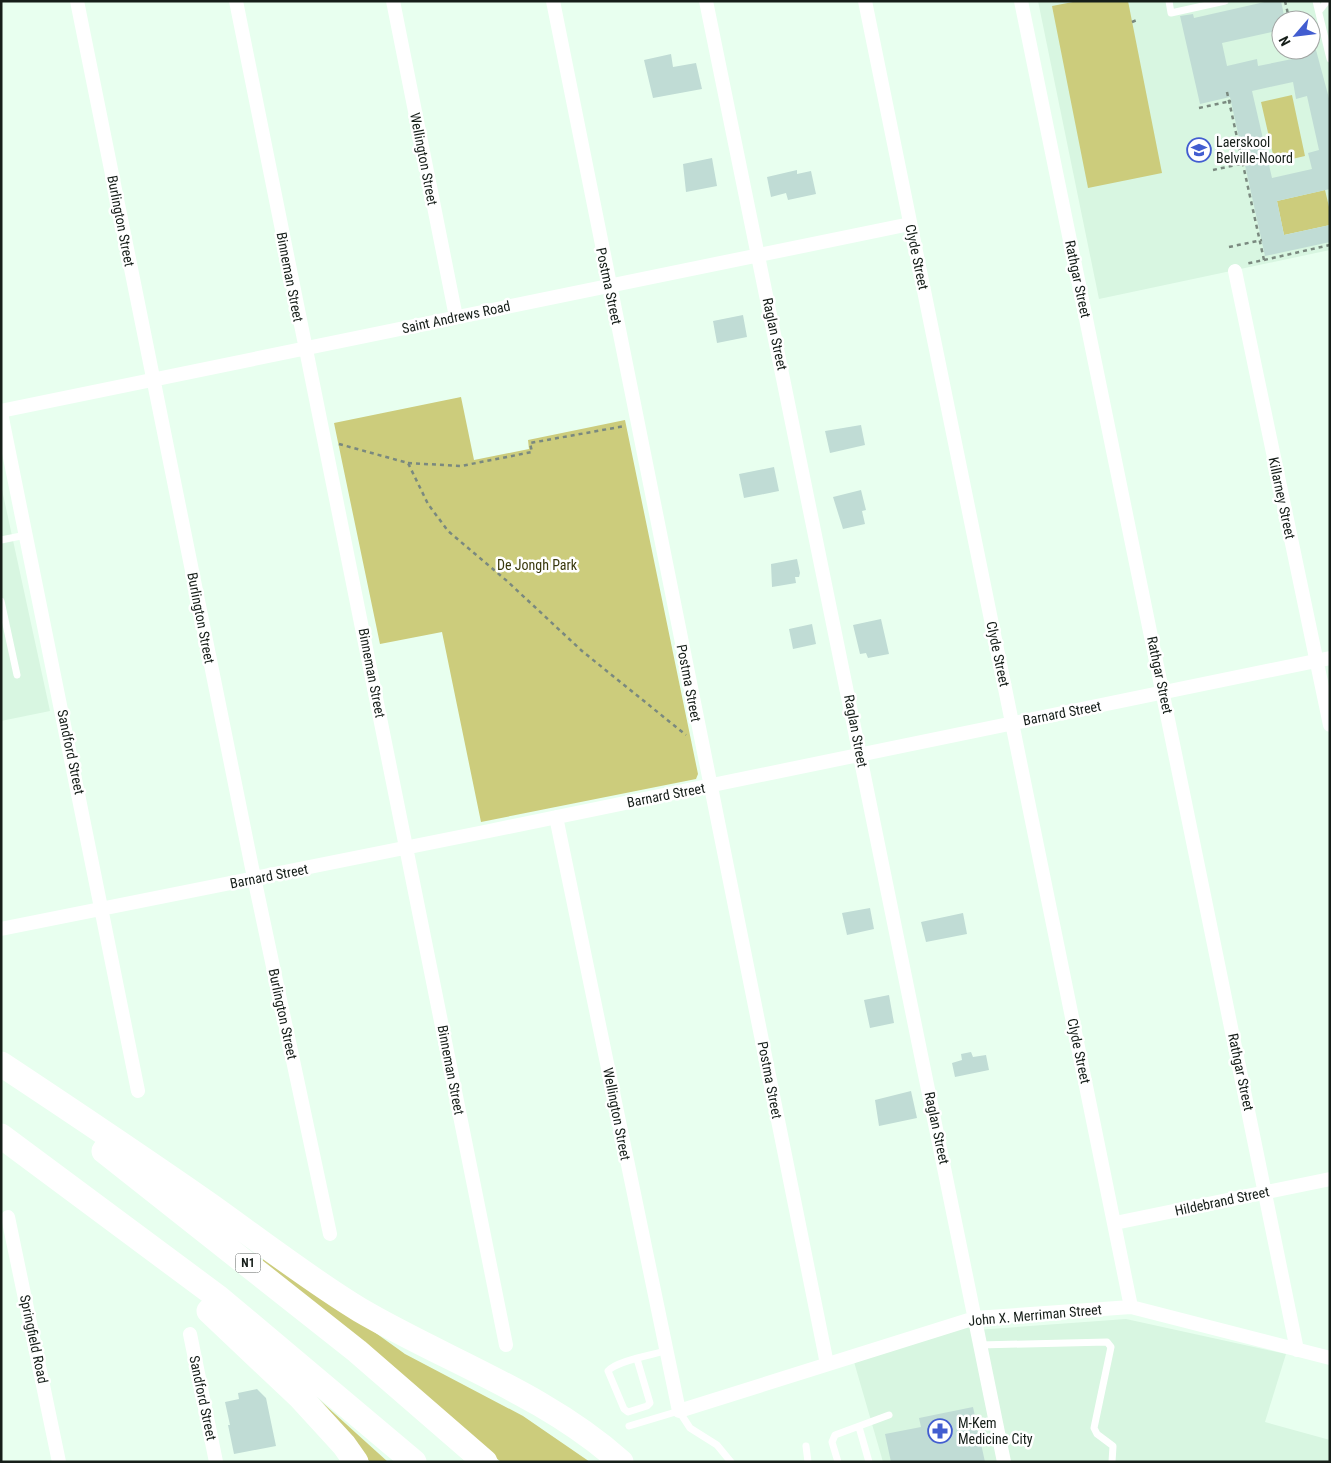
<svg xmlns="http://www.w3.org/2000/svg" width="1331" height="1463" viewBox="0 0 1331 1463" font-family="'Roboto Condensed',sans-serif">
	<rect width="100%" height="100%" fill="#e8ffef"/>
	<!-- built -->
	<path fill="#d8f6e1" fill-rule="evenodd" d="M1038,1H1330V250L1099,299ZM1281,20H1311V50H1281Z
		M1,485L50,711L1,721Z
		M972,1316L976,1330L1126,1319L1286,1354L1265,1422L1330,1440V1462H883L852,1355Z"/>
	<!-- green -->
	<path fill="#cccc7c" d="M1078,1H1128L1162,173L1088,188L1052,6Z
		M1292,95L1305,156L1275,163L1261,102Z
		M1325,190L1330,211V225L1284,235L1277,201Z
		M461,397L474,460L529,449L528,440L625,420L698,774L696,779L481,822L442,632L380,644L334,423Z
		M267,1255L405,1354L523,1416L590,1462H501L263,1262V1257Z
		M314,1395L388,1462H370Z"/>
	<!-- building -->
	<path fill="#c0dcd5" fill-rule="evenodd" d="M1269,1H1281L1285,20H1281V30L1222,43L1227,66L1257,59L1258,66L1302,57L1301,50H1316L1330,102V189L1277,201L1284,235L1330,225V242L1265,256L1230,97L1200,104L1180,16L1193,14L1194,18ZM1293,82L1296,99L1307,96L1319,150L1308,153L1312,169L1272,178L1252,91Z
		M671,54L673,67L696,63L702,89L653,98L644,60Z
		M712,158L717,186L686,192L683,164Z
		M797,170V174L811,171L816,194L788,200L786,193L771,197L767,177Z
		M743,315L747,337L717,343L713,321Z
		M861,425L865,445L830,453L825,431Z
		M774,467L779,491L744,498L739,474Z
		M861,490L866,510L862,511L865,524L843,529L833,497Z
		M797,559L800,573L799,577H795L796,583L772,587L771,564Z
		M881,619L889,654L868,658L866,653L860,654L853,625Z
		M812,624L816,644L793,649L789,629Z
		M870,908L874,929L847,935L842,913Z
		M963,913L967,934L926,942L921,922Z
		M889,995L894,1023L870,1028L864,1000Z
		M971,1052L973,1057L986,1055L989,1070L955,1077L952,1063L962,1060L961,1054Z
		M911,1091L917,1118L879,1126L875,1100Z
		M257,1389L266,1398L276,1446L234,1454L228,1425H230L225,1402L239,1399L238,1393Z
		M973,1407L985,1462H891L885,1434L921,1427L919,1418Z"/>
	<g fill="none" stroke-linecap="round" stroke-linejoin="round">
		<!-- path -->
		<path stroke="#7a897f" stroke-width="2.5" stroke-dasharray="4 4" stroke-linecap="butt" d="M1285,1L1288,14
			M1132,22L1137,20
			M1227,92L1264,260L1245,264
			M1199,108L1231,101
			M1213,170L1245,163
			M1229,247L1262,240
			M1264,260L1330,245
			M339,444L408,463L428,504L448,531L507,581L582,651L686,735
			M408,463L461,466L532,452L530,443L625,426"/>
		<!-- lane -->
		<path stroke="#fff" stroke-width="7" d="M1169,1L1171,13L1225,1
			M1316,1L1330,59
			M1319,11L1327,1
			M1,540L26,535
			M1,601L17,675
			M980,1345L1107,1342L1111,1347L1094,1428L1097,1434L1113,1446L1112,1462
			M637,1359L650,1403L647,1406L628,1412L624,1409L608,1371C616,1361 652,1355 665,1351
			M629,1426L679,1411L690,1428L717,1445L731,1462
			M859,1427L869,1462
			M806,1446L808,1462
			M838,1462L832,1442L835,1435L889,1415"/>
		<!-- street -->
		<path stroke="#fff" stroke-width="14" d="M77,1L252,868L330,1234
			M236,1L506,1345
			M393,1L456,317
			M553,1L827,1364
			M706,1L1004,1462
			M865,1L1131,1307
			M1021,1L1297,1350
			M1235,271L1330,725
			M1,411L910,224
			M1,413L138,1091
			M556,817L679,1411L975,1318L1131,1307L1330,1358
			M1,929L489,831L1330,658
			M8,1217L59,1462
			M1115,1223L1330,1179
			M190,1334L216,1462"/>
		<!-- highway -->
		<path stroke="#fff" stroke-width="25" d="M1,1064C72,1111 142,1158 211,1206C260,1241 309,1279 360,1310C447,1361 545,1394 621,1462
			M1,1136L219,1298L414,1462
			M104,1151L357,1351L485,1462
			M209,1311L301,1398L344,1445L356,1462"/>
	</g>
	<!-- icons -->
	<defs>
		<g id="school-ring" transform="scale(1.25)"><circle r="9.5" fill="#fff" stroke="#425dd0" stroke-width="1.5"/><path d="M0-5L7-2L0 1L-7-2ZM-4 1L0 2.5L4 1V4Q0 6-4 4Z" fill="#425dd0"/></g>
		<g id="pharmacy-ring" transform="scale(1.25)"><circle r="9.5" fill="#fff" stroke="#425dd0" stroke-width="1.5"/><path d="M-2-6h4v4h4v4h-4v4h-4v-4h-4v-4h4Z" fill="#425dd0"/></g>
	</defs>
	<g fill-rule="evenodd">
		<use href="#school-ring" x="1199" y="150"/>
		<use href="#pharmacy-ring" x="940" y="1431"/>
	</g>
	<g text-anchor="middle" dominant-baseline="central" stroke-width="5" stroke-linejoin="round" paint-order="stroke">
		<!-- shield labels -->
		<rect fill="#fff" stroke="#5c625e" stroke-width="1" x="235.5" y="1253.5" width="25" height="19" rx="4"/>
		<g font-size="12" font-weight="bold" fill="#161e19">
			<text x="248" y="1263">N1</text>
		</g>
		<!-- poi labels -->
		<g font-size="14" fill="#161e19" stroke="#fff" text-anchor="start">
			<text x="1216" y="142">Laerskool<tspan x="1216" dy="16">Belville-Noord</tspan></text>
			<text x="958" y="1423">M-Kem<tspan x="958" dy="16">Medicine City</tspan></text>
		</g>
		<!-- street labels -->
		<g font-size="14" fill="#161e19" stroke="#fff">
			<text transform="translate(424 159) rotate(79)">Wellington Street</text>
			<text transform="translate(121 221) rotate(79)">Burlington Street</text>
			<text transform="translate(917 257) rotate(78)">Clyde Street</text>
			<text transform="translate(290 277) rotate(79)">Binneman Street</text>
			<text transform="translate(1078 279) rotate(78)">Rathgar Street</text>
			<text transform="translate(609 286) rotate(78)">Postma Street</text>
			<text transform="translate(456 317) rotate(-12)">Saint Andrews Road</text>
			<text transform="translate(775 334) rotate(78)">Raglan Street</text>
			<text transform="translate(1282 498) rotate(78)">Killarney Street</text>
			<text transform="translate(201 618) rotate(79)">Burlington Street</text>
			<text transform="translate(998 654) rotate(78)">Clyde Street</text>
			<text transform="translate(372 673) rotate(79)">Binneman Street</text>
			<text transform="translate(1160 675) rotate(78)">Rathgar Street</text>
			<text transform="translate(689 683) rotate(79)">Postma Street</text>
			<text transform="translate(1062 713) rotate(-11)">Barnard Street</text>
			<text transform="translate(856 731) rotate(79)">Raglan Street</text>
			<text transform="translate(71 752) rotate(78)">Sandford Street</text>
			<text transform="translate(666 795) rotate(-11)">Barnard Street</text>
			<text transform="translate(269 876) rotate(-11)">Barnard Street</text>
			<text transform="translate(283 1014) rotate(78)">Burlington Street</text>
			<text transform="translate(1079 1051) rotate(78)">Clyde Street</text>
			<text transform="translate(451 1070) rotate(79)">Binneman Street</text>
			<text transform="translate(1241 1072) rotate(78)">Rathgar Street</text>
			<text transform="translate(770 1080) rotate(79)">Postma Street</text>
			<text transform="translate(617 1114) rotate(79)">Wellington Street</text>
			<text transform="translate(937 1128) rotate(78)">Raglan Street</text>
			<text transform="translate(1222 1201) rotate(-12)">Hildebrand Street</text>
			<text transform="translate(1035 1315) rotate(-5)">John X. Merriman Street</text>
			<text transform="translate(34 1339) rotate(78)">Springfield Road</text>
			<text transform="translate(203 1398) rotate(78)">Sandford Street</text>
		</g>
		<!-- park labels -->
		<g font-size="14" fill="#39380d" stroke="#fff">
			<text x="537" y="565">De Jongh Park</text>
		</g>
	</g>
	<!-- border -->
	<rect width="1331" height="1463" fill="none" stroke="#161e19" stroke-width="5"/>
	<!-- north arrow -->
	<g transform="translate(1296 35) rotate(242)"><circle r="24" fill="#ffffff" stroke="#a2a5a3"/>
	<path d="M0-4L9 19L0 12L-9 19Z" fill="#425dd0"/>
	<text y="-8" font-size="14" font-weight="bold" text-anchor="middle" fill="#161e19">N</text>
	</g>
</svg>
